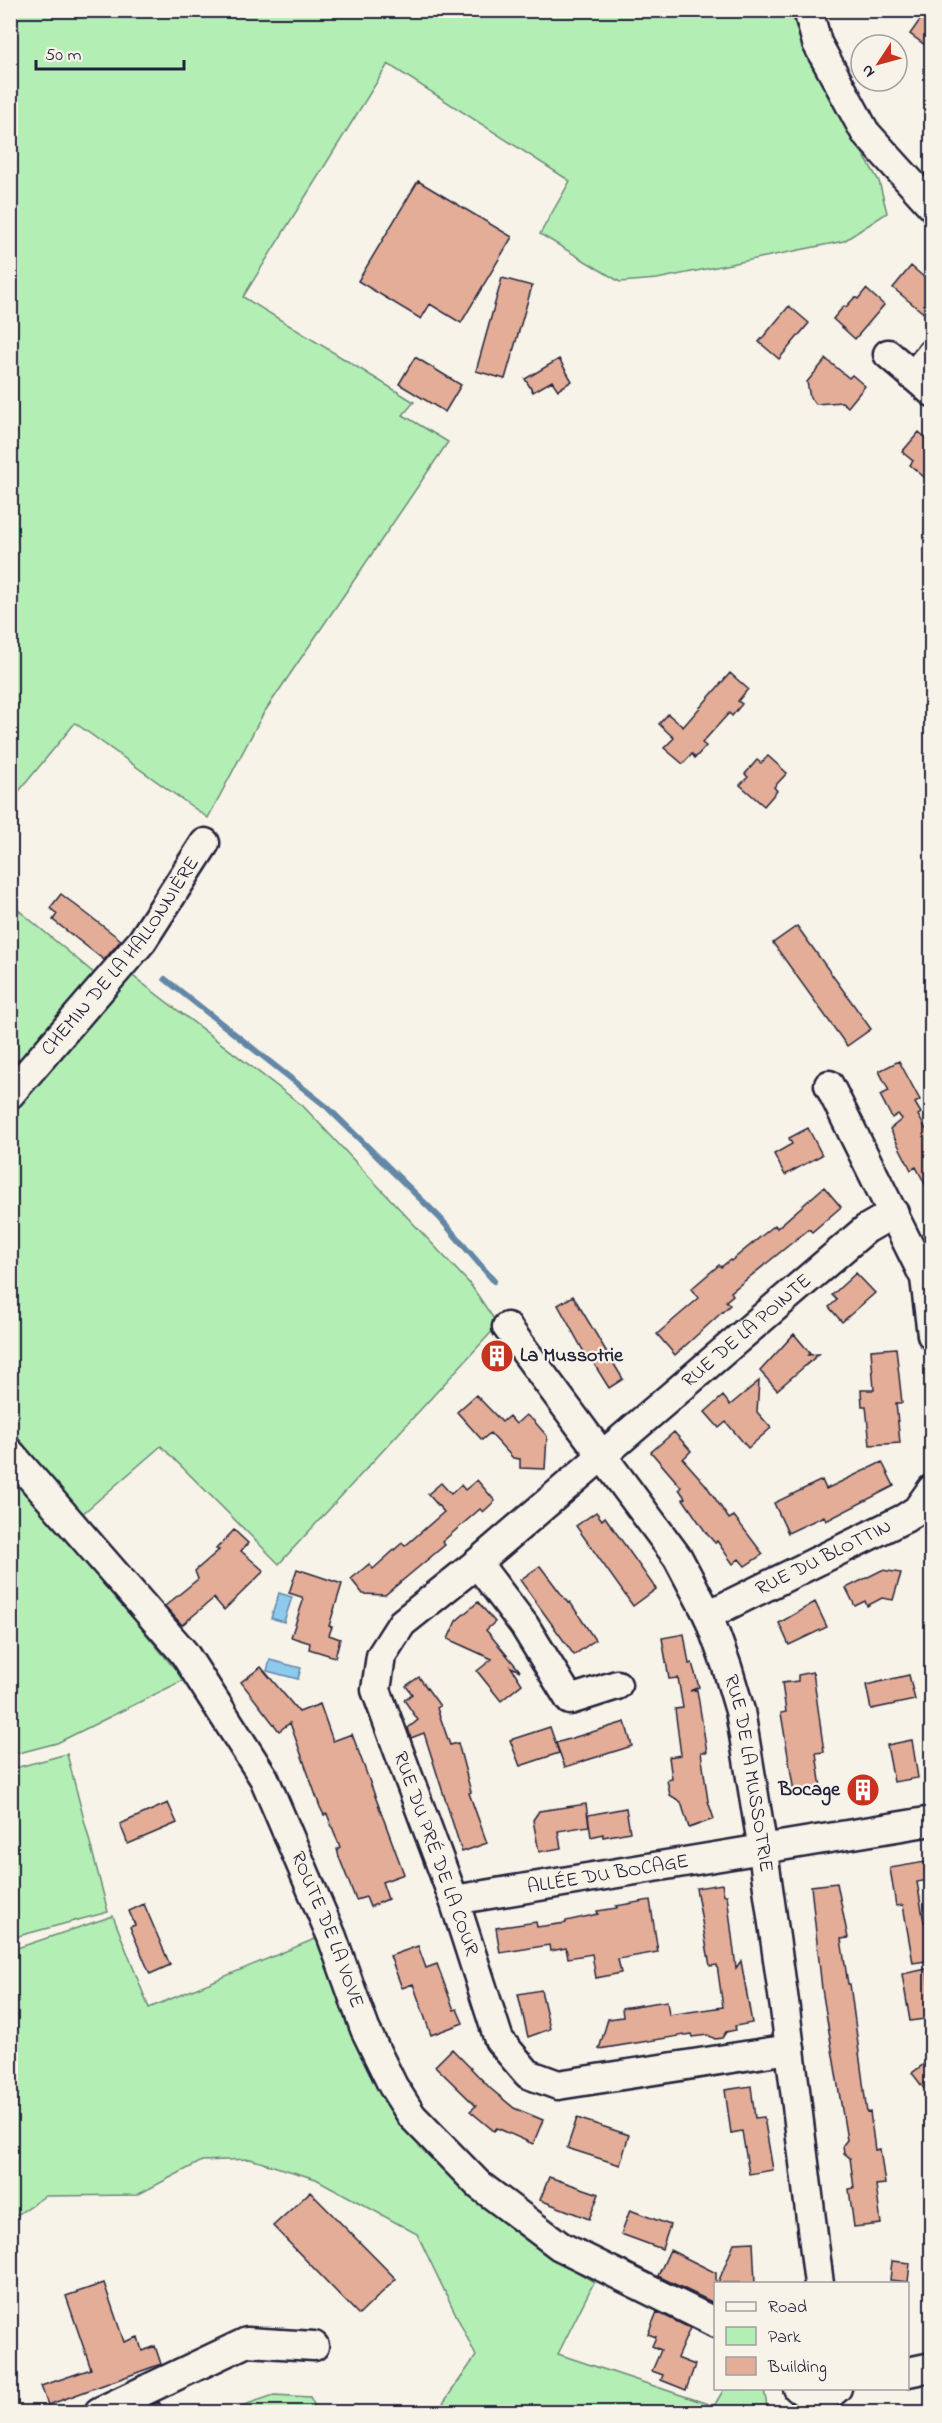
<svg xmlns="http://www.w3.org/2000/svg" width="942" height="2423" viewBox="0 0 942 2423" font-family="'Indie Flower',sans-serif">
	<rect width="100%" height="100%" fill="#f7f3e8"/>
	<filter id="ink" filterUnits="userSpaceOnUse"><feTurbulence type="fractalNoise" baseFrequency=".0167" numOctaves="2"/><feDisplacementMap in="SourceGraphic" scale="12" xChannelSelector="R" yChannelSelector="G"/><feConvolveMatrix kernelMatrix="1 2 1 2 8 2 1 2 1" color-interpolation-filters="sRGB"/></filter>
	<g filter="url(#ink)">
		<!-- green -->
		<path fill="#b3efb4" stroke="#6a8878" stroke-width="1.5" d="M10,11H791L805,55L879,181L887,213L844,241L657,279L620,282L540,234L570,181L388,64L243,297L414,402L403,415L448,442L263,714L208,818L75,723L11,801Z
			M10,903L95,974L113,961L303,1106L470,1284L498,1325L279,1564L161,1446L81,1515L11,1429Z
			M10,1469L184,1680L57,1743L11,1755Z
			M67,1754L108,1912L11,1938V1769Z
			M113,1916L149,2008L322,1936L365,2051L568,2266L594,2282L558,2354L714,2406L724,2389H764L768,2412H437L476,2356L417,2234L316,2179L250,2159L202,2161L137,2195L45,2196L11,2219V1950Z
			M274,2395L310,2397L318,2412H223Z"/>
		<!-- water -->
		<path fill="#8ecaee" stroke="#6387a6" stroke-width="1.5" d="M279,1593L292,1597L284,1622L271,1618Z
			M270,1660L301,1668L298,1679L267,1671Z"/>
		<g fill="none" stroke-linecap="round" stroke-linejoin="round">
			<!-- stream -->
			<path stroke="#6387a6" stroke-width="6" d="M165,979L327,1107L440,1218L494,1281"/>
		</g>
		<!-- building -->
		<path fill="#e3ad98" stroke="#22223b" stroke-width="1.5" d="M927,10H932V50L910,34Z
			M418,181L512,237L461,323L430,304L421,319L358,281Z
			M911,266L932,284V320L893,288Z
			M502,278L532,286L505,379L476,371Z
			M866,289L884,305L855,339L833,319L844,306L846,307L855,297L858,299Z
			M789,306L809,323L779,359L759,342Z
			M415,357L461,385L445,412L399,384Z
			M559,359L572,381L558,390L552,381L533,392L525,379Z
			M826,359L849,378L852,375L865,386L848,407L842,402L816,404L810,398L807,382Z
			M919,432L932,443V468L924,477L910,465L913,461L902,452Z
			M730,673L748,689L738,701L742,704L732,716L729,713L702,743L706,746L695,758L692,754L683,764L664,748L674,738L659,724L668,714L683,727Z
			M768,756L787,773L774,787L777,791L764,806L740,785L748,777L745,774L757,760L761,763Z
			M61,894L121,940L104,960L53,920L57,914L50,908Z
			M797,926L871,1029L847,1046L773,943Z
			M899,1061L920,1100L915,1103L921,1113L918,1115L932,1140V1197L916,1167L911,1170L890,1129L902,1119L898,1114L892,1118L880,1095L889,1091L879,1071Z
			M808,1128L822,1155L785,1175L774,1154L792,1144L789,1138Z
			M824,1187L841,1207L812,1232L809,1229L731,1292L733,1295L726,1301L730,1305L675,1355L657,1334L699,1298L691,1289L719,1265L721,1267L730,1260L731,1261L775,1225L777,1228Z
			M856,1273L875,1293L842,1322L829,1307L837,1300L832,1295Z
			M573,1296L623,1379L609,1388L591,1359L589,1361L558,1305Z
			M794,1334L810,1353L808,1355L819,1354L777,1390L760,1371Z
			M896,1348L902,1403H896L900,1443L870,1445L866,1406H862L861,1390H874L871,1350Z
			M759,1381L757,1412L771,1428L748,1448L726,1422L719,1428L705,1412L723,1396L730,1405Z
			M476,1395L502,1422L509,1416L516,1424L526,1415L534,1421L547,1436L545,1469L520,1468V1459L513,1458L490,1433L482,1440L457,1412Z
			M674,1432L691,1451L683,1459L706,1485L729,1519L734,1516L763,1554L745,1566L739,1559L733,1564L717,1541L715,1543L707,1534L683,1499L685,1498L679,1489L681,1487L651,1452Z
			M882,1462L894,1486L826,1521L824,1516L788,1533L774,1503L822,1480L826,1489Z
			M477,1480L495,1501L483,1512L480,1509L442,1542L445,1545L385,1595L363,1594L351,1579L369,1564L373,1569L402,1543L405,1546L444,1512L428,1494L441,1483L451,1494L461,1485L465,1490Z
			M596,1512L602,1520L605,1517L656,1589L633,1606L576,1526Z
			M234,1530L248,1543L241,1551L264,1571L224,1610L214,1598L182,1625L165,1606L198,1579L195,1571L219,1550L216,1549Z
			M540,1566L568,1603L570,1602L595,1640L574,1655L520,1580Z
			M297,1569L342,1584L329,1626L332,1627L329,1635L340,1639L335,1657L309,1649L310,1643L291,1637L303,1601L302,1597L289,1593Z
			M882,1570L901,1573L893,1600L882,1598L867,1606L865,1601L855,1606L846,1588Z
			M478,1602L495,1622L486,1630L520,1671L511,1667L522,1684L501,1701L477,1671L492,1659L448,1639L456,1621Z
			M815,1602L827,1627L789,1645L779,1623Z
			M684,1634L689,1664L692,1663L699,1687L690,1691L697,1690L707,1752H701L708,1801L714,1819L689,1828L681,1802L670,1795L667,1780L672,1779L669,1757L681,1755L675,1709L683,1708L678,1678L669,1679L662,1638Z
			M261,1667L299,1712L320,1704L333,1741L352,1734L404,1874L382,1882L388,1899L370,1907L366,1897L356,1900L339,1857L337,1849L340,1847L327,1814L324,1815L320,1807L290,1723L279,1731L241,1682Z
			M813,1672L824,1752L816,1753L821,1788L794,1792L781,1713L786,1712L782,1683L798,1681V1675Z
			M909,1675L915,1700L871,1709L866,1685Z
			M419,1677L440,1706L437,1708L450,1745L458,1743L471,1792L469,1793L487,1843L462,1852L424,1733L411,1738L408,1728L418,1720L404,1700L412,1694L406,1686Z
			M625,1722L632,1746L565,1767L556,1743Z
			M550,1727L559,1753L520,1766L510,1740Z
			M912,1740L918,1778L894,1782L887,1745Z
			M168,1803L177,1823L128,1844L120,1824Z
			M586,1804L589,1826L558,1831L561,1848L539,1852L533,1820L539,1811Z
			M626,1808L630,1832L603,1837V1834L591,1837L588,1815Z
			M925,1862L928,1880L917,1882L924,1922H928L932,1960L913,1963L903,1905L896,1906L890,1868Z
			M837,1883L848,1938L841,1939L848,1984H850L867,2113L870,2112L875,2150L880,2149L885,2184L876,2185L881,2224L854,2227L849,2189L854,2188L850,2158L844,2153L843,2145L847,2140L822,1989L811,1886Z
			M722,1884L724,1895H727L736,1968L741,1961L752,2023L735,2026L736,2030L726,2032L722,2038L715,2039L708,2035L692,2037L691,2034L599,2049L608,2019L623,2017L622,2008L667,2001L669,2015L723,2007L717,1965L710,1966L696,1888Z
			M650,1900L658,1952L618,1959L621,1973L596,1978L592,1954L568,1958L566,1948L550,1951L549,1945L500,1953L496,1928L536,1922L537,1927L566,1923V1921L598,1914L597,1911L617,1908L616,1906Z
			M144,1904L170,1965L150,1974L130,1927L135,1925L129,1911Z
			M418,1946L426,1968L437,1964L454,2010L457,2009L463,2023L431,2035L413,1984L402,1988L390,1956Z
			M927,1969L932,2018L910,2021L902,1974Z
			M541,1990L550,2029L528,2037L518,1994Z
			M452,2049L491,2089L514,2108L543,2120L533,2144L497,2128L494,2131L470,2111L476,2106L435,2066Z
			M932,2058V2099L912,2073Z
			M751,2086L755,2118L764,2117L773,2170L749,2174L742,2131L731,2133L725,2090Z
			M577,2118L629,2135L620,2165L567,2148Z
			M549,2177L599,2194L589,2219L540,2200Z
			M310,2192L396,2279L359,2315L273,2226Z
			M630,2210L670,2225L662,2249L621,2234Z
			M753,2242L755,2283H718L734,2243Z
			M670,2250L716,2273V2304L658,2276Z
			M892,2261L910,2263L908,2282L890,2280Z
			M104,2283L124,2342L138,2337L142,2351L155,2346L161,2364L48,2405L41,2386L91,2369L66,2296Z
			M657,2312L690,2328L677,2358L695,2365L686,2390L661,2380L663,2375L652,2371L661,2350L652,2346L656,2337L648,2334Z
			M159,2402L165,2412H137Z"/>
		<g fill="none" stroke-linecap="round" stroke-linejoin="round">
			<!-- minor casing -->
			<g stroke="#22223b" stroke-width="33">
				<g id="minor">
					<path d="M808,10L817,43L865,132L932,206"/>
					<path d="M888,354L932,392"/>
					<path d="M913,376L932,353"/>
					<path d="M829,1085L925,1278L932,1335"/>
					<path id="s1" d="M10,1094L142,941L205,843"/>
					<path id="s2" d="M507,1327L678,1558L708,1615L727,1667L740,1711L761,1838L785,2009L819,2284"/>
					<path id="s3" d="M10,1453L184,1653L264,1778L332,1937L365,2029L393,2086L412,2116L479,2185L560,2246L716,2323"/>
					<path d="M477,1563L524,1625L570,1700L617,1685"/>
					<path id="s4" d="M708,1615L905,1518L917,1510L932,1489"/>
					<path id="s5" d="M454,1900L932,1821"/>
					<path id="s6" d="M790,2049L558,2085L528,2074L499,2040L454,1900L376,1690L381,1656L402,1623L477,1563L866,1229L894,1213"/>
					<path d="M908,2372L932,2367"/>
					<path d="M798,2388C811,2399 825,2400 837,2388"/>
					<path d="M99,2412L247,2342L314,2346"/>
				</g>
			</g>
			<!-- minor -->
			<use href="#minor" stroke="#f7f3e8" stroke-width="28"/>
		</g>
	</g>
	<!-- icons -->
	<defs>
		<g id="building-disc" transform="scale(1.725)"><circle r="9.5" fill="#c8321e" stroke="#f7f3e8"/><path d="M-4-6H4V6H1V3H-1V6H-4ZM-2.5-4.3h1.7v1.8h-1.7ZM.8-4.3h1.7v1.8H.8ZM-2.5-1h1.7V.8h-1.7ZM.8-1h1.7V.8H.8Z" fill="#fff"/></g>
	</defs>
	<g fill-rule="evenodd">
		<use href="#building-disc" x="497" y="1356"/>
		<use href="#building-disc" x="863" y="1790"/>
	</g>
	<g text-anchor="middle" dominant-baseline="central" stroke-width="4.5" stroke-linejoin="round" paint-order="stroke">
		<!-- street labels -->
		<g font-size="20" fill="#22223b" stroke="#f7f3e8">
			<text stroke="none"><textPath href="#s1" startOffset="177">CHEMIN DE LA HALLONNIÈRE</textPath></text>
			<text stroke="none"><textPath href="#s6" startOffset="1208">RUE DE LA POINTE</textPath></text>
			<text stroke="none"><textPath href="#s4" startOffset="129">RUE DU BLOTTIN</textPath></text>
			<text stroke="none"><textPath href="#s2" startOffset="516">RUE DE LA MUSSOTRIE</textPath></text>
			<text transform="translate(435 1854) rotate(70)">RUE DU PRÉ DE LA COUR</text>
			<text stroke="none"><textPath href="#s5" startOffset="156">ALLÉE DU BOCAGE</textPath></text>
			<text stroke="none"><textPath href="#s3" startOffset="578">ROUTE DE LA VOVE</textPath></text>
		</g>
		<!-- poi labels -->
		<g font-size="20" font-weight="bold" fill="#22223b" stroke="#f7f3e8" text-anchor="start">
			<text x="520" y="1356">La Mussotrie</text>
			<text x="840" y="1790" text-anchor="end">Bocage</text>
		</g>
	</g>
	<!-- margin -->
	<rect width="942" height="2423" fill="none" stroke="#f7f3e8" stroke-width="36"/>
	<rect x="18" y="18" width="906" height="2387" fill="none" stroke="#22223b" stroke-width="2" filter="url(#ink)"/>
	<!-- legend -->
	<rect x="714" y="2282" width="195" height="108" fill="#f7f3e8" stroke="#a29fa3" stroke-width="1.5"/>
	<rect x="726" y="2302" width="30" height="9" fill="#f7f3e8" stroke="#a29fa3" stroke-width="1.5"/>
	<text x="768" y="2312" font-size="18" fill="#22223b">Road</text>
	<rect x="726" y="2327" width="30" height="18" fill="#b3efb4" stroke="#a29fa3" stroke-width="1.5"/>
	<text x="768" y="2342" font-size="18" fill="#22223b">Park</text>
	<rect x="726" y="2357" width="30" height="18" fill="#e3ad98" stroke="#a29fa3" stroke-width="1.5"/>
	<text x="768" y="2372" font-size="18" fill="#22223b">Building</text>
	<!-- north arrow -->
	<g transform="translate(879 63) rotate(234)"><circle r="28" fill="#f7f3e8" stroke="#a29fa3" stroke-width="1.5"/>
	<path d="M0-4.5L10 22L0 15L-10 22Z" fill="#c8321e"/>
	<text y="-9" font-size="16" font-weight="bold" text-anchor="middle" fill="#22223b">N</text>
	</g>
	<!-- scale -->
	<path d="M36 60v9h148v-9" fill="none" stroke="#22223b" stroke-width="3"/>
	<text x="45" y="60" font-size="18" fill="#22223b" stroke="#f7f3e8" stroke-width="4.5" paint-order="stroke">50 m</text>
</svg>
